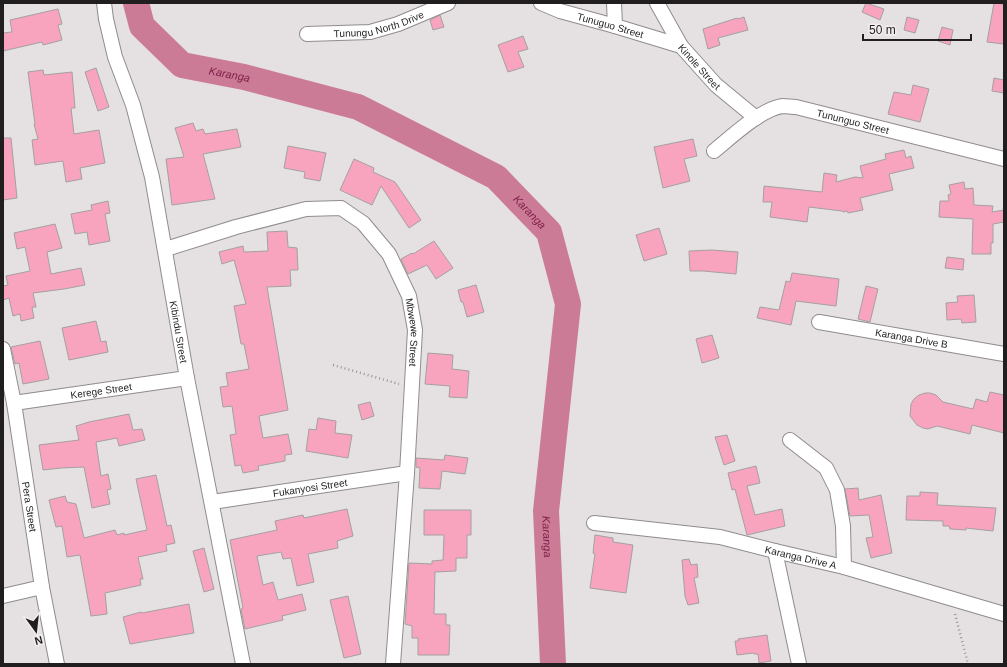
<svg xmlns="http://www.w3.org/2000/svg" width="1007" height="667" viewBox="0 0 1007 667" font-family="Arial,sans-serif">
	<rect width="100%" height="100%" fill="#e5e0e1"/>
	<g fill="none" stroke-linecap="round" stroke-linejoin="round">
		<!-- river -->
		<path stroke="#cc7b96" stroke-width="26" id="s1" d="M136,3L142,26L182,65L244,77L358,107L496,177L549,232L568,304L546,511L553,664"/>
	</g>
	<!-- building -->
	<path fill="#f9a4bf" stroke="#a4a0a1" d="M866,3L884,9L880,20L862,12Z
		M994,3L1004,4V44L987,42Z
		M58,9L62,24L58,25L62,40L43,45L42,42L3,51V33L12,32L10,20Z
		M440,15L444,27L433,30L430,20Z
		M744,17L748,30L718,38L720,45L708,49L703,29L737,18L738,19Z
		M907,17L919,20L915,33L904,30Z
		M942,27L953,30L950,45L938,41Z
		M523,36L528,49L518,52L524,67L508,72L498,45Z
		M96,68L109,107L98,111L85,72Z
		M43,70L44,75L72,72L75,108H71L74,134L99,130L105,163L80,168L82,179L66,182L63,161L35,165L32,140L38,139L34,124H35L28,72Z
		M994,78L1004,80V93L992,91Z
		M913,85L929,89L920,122L888,114L894,92L911,95Z
		M193,123L196,131L203,129L205,134L237,129L241,147L203,154L215,199L172,205L166,159L184,157L175,128Z
		M3,138H11L17,198L3,200Z
		M693,139L697,156L684,159L690,181L663,188L654,147Z
		M288,146L326,153L320,181L304,178L305,172L284,168Z
		M904,150L906,158L911,156L914,168L889,174L893,190L860,198L863,210L848,213L847,211L843,212L842,211L809,207L807,222L770,217L772,202H763L764,186L822,192L824,173L837,175L836,182L855,177L863,178L860,166L886,159L885,154Z
		M354,159L374,168L373,172L395,182L421,220L409,228L381,186L372,205L340,190Z
		M964,182L965,189L973,188L974,205L993,206L992,212L1004,210V222L993,224V243H991V254H972L973,219L939,217L940,201H949L948,195L951,194L949,185Z
		M108,201L110,213L105,214L110,241L89,245L87,232L75,234L71,214L92,210L91,205Z
		M55,224L62,248L47,252L51,274L81,268L85,285L64,289L33,293L36,307H32L34,318L21,321L20,314L13,316L9,298L3,300V286L8,285L6,276L30,271L25,247L17,249L14,233Z
		M659,228L667,254L644,261L636,235Z
		M287,231L288,247L297,248L298,270H290L291,286L267,287L288,410L259,416L263,438L288,434L292,454L285,455V461L258,466L259,470L243,473L241,465L235,466L230,435L236,434L232,406L223,407L220,387L228,386L226,373L249,369L244,344H241L234,306L246,304L234,260L222,264L219,252L243,246L244,252L268,251L267,232Z
		M434,241L453,268L436,279L427,265L408,274L401,259L412,253L413,254Z
		M712,250L738,252L736,274L703,271H690L689,251Z
		M947,257L964,259L963,270L945,268Z
		M792,273L839,279L836,306L796,301L791,325L757,318L760,307L779,310L786,281L790,282Z
		M476,285L484,312L467,317L463,302H461L458,290Z
		M866,286L878,289L870,322L858,319Z
		M974,295L976,322L962,323L961,319L947,320L946,303L958,302L957,296Z
		M96,321L101,342L106,341L108,352L69,360L62,328Z
		M712,335L719,358L702,363L696,339Z
		M40,341L49,379L23,384L19,363L15,364L11,347Z
		M428,353L453,355L452,369L469,371L467,398L449,397L450,386L425,384Z
		M990,392L1004,395V433L972,425L970,434L937,426L928,429L923,428L917,425L910,416L911,404L914,399L919,395L925,393H930L936,395L943,402L973,409L976,399L987,402Z
		M370,402L374,416L362,420L358,405Z
		M129,414L133,430L142,429L145,440L119,446L117,438L96,442L101,476L108,474L111,489L107,490L110,504L92,508L84,467L61,468L43,470L39,445L79,440L76,426L89,422Z
		M318,418L336,421L335,433L352,435L348,458L306,451L309,429L316,430Z
		M727,435L735,461L724,465L715,437Z
		M445,455L468,458L465,474L442,471L440,489L419,488L420,468L416,467V458L444,460Z
		M756,466L760,483L747,486L755,515L782,509L785,526L747,535L735,489L732,490L728,473Z
		M156,475L167,526L171,525L175,543L166,545L167,551L138,557L143,579H140L141,585L105,593L107,614L91,616L80,555L67,557L62,526L56,527L49,500L65,496L67,502L76,504L84,538L115,530L117,535L124,533V535L147,530L136,479Z
		M858,488L859,500L881,495L892,553L871,558L866,538L873,537L869,515L850,516L845,489Z
		M920,492L938,493L937,505L996,508L993,531L966,528V530L950,529L949,526H943V521L906,520L907,496H920Z
		M347,509L353,536L337,541L338,548L308,554L314,582L297,586L291,558L283,559L281,552L257,556L263,585L273,582L278,600L302,594L306,610L282,616L283,620L245,629L241,609L243,608L230,540L277,530L275,521L303,515L304,518Z
		M424,510H471V535H467V558H456V571L435,572L434,614H446V625H450L449,655H418V638H412V626L405,624L409,563L432,564V561L443,560L444,535H424Z
		M595,535L613,538V542L633,545L626,593L590,588L595,554L593,553Z
		M204,548L214,589L204,592L193,551Z
		M689,559L691,565L697,564L698,577L694,578L699,603L688,605L685,596L682,560Z
		M348,596L361,654L344,658L330,600Z
		M189,604L194,633L130,644L123,617L141,612L142,613Z
		M767,635L771,661L759,663L758,654H754L753,653L737,655L735,641H739L738,639Z"/>
	<g fill="none" stroke-linecap="round" stroke-linejoin="round">
		<!-- minor casing -->
		<g stroke="#908c8d" stroke-width="16">
			<g id="minor">
				<path id="s2" d="M104,3L106,19L115,57L133,105L152,177L187,378L243,664"/>
				<path id="s3" d="M541,3L560,11L615,26L681,46"/>
				<path d="M614,3L615,26"/>
				<path id="s4" d="M657,3L681,46L716,85L756,118"/>
				<path id="s5" d="M307,34L370,32L398,24L448,3"/>
				<path id="s6" d="M714,151C730,138 762,108 783,106C787,106 792,107 796,107L1004,159"/>
				<path id="s7" d="M166,249L236,227L306,209L341,208L363,223L389,254L409,296L415,330L407,473L393,664"/>
				<path id="s8" d="M819,322L1004,354"/>
				<path id="s9" d="M3,349L14,403L42,587L57,664"/>
				<path id="s10" d="M14,403L187,378"/>
				<path d="M790,440L826,468L837,490L843,526L844,567"/>
				<path id="s11" d="M212,502L407,473"/>
				<path id="s12" d="M594,523L720,537L775,551L844,567L1004,614"/>
				<path d="M775,551L799,664"/>
				<path d="M3,596L42,587"/>
			</g>
		</g>
		<!-- path -->
		<path stroke="#989495" stroke-width="2.5" stroke-dasharray="1 3" stroke-linecap="butt" d="M333,365L399,384
			M955,614L968,664"/>
		<!-- minor -->
		<use href="#minor" stroke="#fff" stroke-width="14"/>
	</g>
	<g text-anchor="middle" dominant-baseline="central" stroke-width="3.5" stroke-linejoin="round" paint-order="stroke">
		<!-- street labels -->
		<g font-size="10" fill="#201e1f" stroke="#f2edef">
			<text stroke="none"><textPath href="#s5" startOffset="73">Tunungu North Drive</textPath></text>
			<text stroke="none"><textPath href="#s3" startOffset="73">Tunuguo Street</textPath></text>
			<text stroke="none"><textPath href="#s4" startOffset="77">Kinole Street</textPath></text>
			<text stroke="none"><textPath href="#s6" startOffset="155">Tununguo Street</textPath></text>
			<text stroke="none"><textPath href="#s2" startOffset="338">Kibindu Street</textPath></text>
			<text stroke="none"><textPath href="#s7" startOffset="331">Mbwewe Street</textPath></text>
			<text stroke="none"><textPath href="#s8" startOffset="94">Karanga Drive B</textPath></text>
			<text stroke="none"><textPath href="#s10" startOffset="88">Kerege Street</textPath></text>
			<text stroke="none"><textPath href="#s11" startOffset="99">Fukanyosi Street</textPath></text>
			<text stroke="none"><textPath href="#s9" startOffset="160">Pera Street</textPath></text>
			<text stroke="none"><textPath href="#s12" startOffset="210">Karanga Drive A</textPath></text>
		</g>
		<!-- water labels -->
		<g font-size="11" font-style="italic" fill="#7d1d47" stroke="#f2edef">
			<text stroke="none"><textPath href="#s1" startOffset="128">Karanga</textPath></text>
			<text stroke="none"><textPath href="#s1" startOffset="464">Karanga</textPath></text>
			<text stroke="none"><textPath href="#s1" startOffset="800">Karanga</textPath></text>
		</g>
	</g>
	<!-- border -->
	<rect width="1007" height="667" fill="none" stroke="#201e1f" stroke-width="8"/>
	<!-- north arrow -->
	<g transform="translate(36 631) rotate(165)" stroke="#f2edef" stroke-width="3" paint-order="stroke">
	<path d="M0-3L7 15L0 10L-7 15Z" fill="#201e1f"/>
	<text y="-6" font-size="11" font-weight="bold" text-anchor="middle" fill="#201e1f">N</text>
	</g>
	<!-- scale -->
	<path d="M863 34v6h108v-6" fill="none" stroke="#201e1f" stroke-width="2"/>
	<text x="869" y="34" font-size="12" fill="#201e1f" stroke="#f2edef" stroke-width="3" paint-order="stroke">50 m</text>
</svg>
